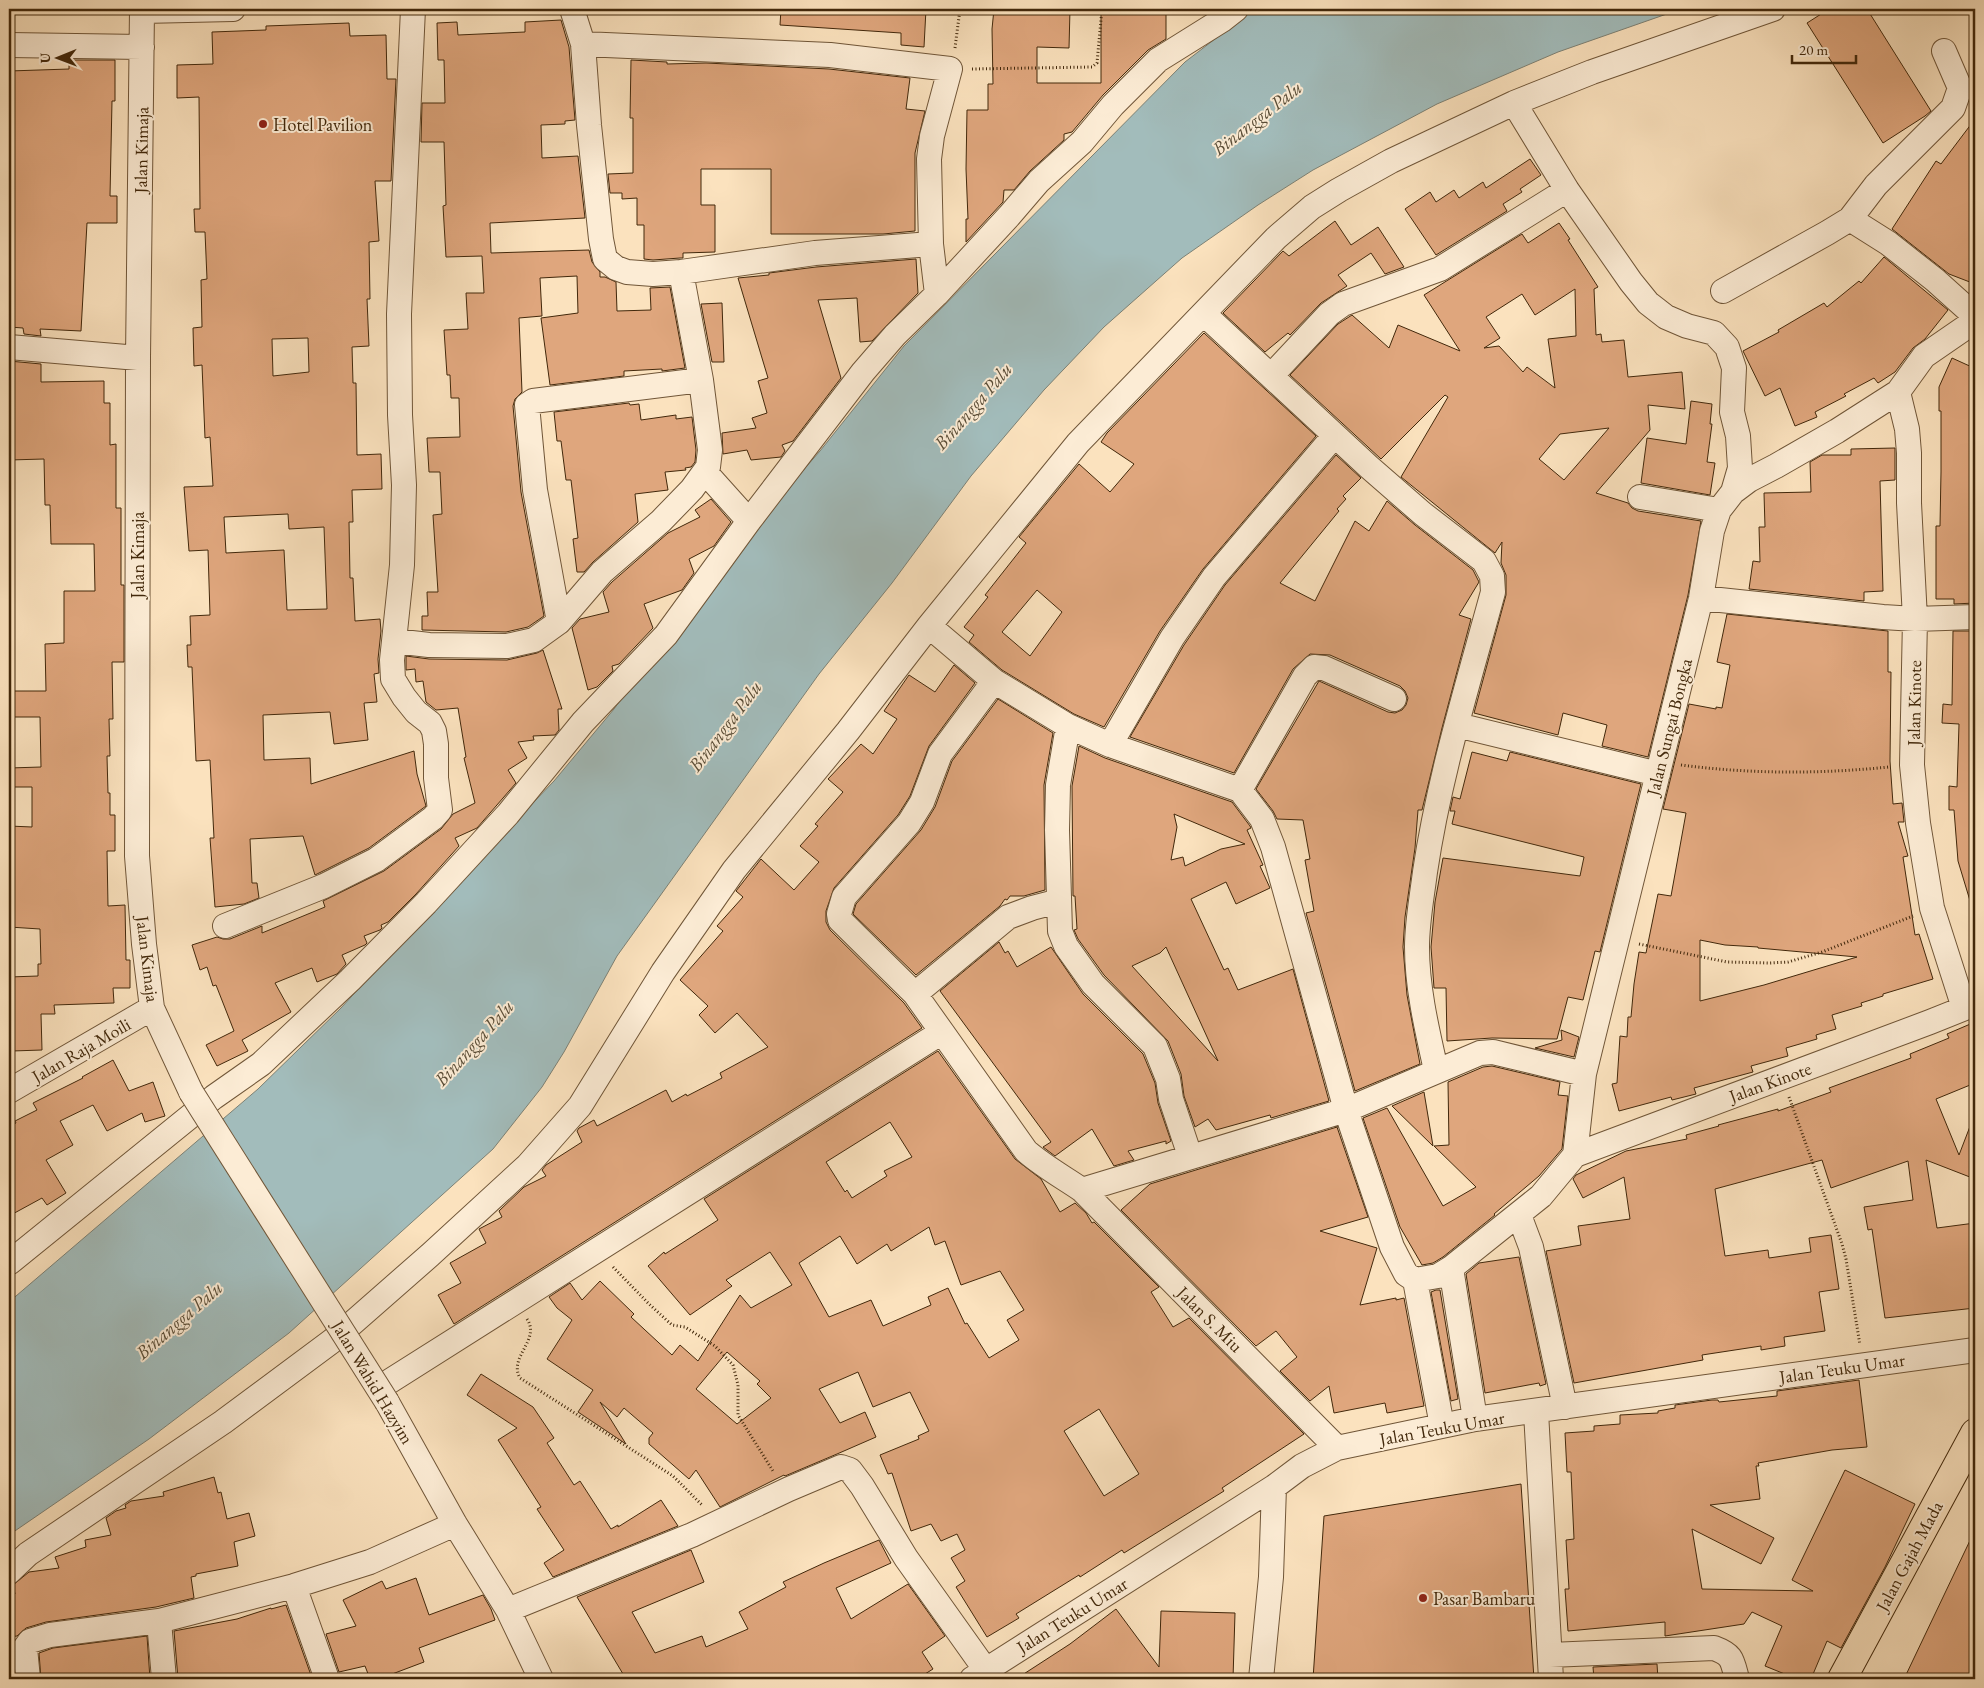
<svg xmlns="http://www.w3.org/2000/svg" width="1984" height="1688" viewBox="0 0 1984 1688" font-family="'EB Garamond',serif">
	<rect width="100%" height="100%" fill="#fbe2be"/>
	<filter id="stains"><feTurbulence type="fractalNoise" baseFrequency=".004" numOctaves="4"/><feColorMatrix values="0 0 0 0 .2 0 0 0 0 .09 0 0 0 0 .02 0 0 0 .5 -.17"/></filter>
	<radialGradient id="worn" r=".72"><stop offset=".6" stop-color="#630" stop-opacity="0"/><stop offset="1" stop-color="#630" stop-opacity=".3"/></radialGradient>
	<!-- water -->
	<path fill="#a2bcbb" stroke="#7c8175" d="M1254,9H1681L1558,52L1437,104L1313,170L1258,205L1182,258L1104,327L1044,390L971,476L892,583L819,674L617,956L564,1052L542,1087L493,1149L289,1333L149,1439L9,1535V1302L258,1089L341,1008L425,916L554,781L614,709L706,581L820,451L904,346L1185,62Z"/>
	<!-- building -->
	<path fill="#dfa67d" stroke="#42280b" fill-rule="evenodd" d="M781,9H926L924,47L901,45V33L780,25Z
		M994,9H1070L1069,48L1037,47V83H1101V9H1166V39L1148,50L1103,95L1072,132L1064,134V140L1030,171L1014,190H1004L1003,202L966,242V219H968L966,169L967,110H988V84H993L992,29Z
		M1829,9H1867L1931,111L1925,116L1883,143L1807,23Z
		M561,20L569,47L575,120L565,121V124L541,125L542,158L578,156L585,218L490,223L491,253L589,250L592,262L600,272V277H605L616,282L617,311L651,310L650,288L670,287L685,368L662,371V369L624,371V376L550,385L541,318L578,313L577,276L540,278L542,316L519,318L522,392L515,399L513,406L521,492L544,616L528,627L506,632L422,630V616H428L427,592H438L433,515L442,514L440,472H429L427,438L460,437L459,398H451L450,375H447L444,330L468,329L466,293H484L482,256L446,257L443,206L446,205L444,142H421L422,103H445L444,60H438L437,23L457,22L458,35L525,32V22Z
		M349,23L350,36L386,35L387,79H396L391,181H375L379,241L369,242L370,299H367L369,346L352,347L353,383H356L357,455L381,454L382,489L352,490L353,522H349L350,578H353L355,621L380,619L381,631L378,659L379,673L374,674L377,702L364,703L368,740L334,744L330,712L263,715L264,760L310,758L311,784L414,751L417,774L426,806L369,848L315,875L303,836L250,839L252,883H257L259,898L244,904L215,907L210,838H214L210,760L196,761L192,667H188L187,645H191L190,616L210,615L208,550L189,551L184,487L213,486L210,437L205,438L202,365L194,366L193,328L202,327L201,280L207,279L205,232H195L194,209H200L199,97L177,98V65L213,64L212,32L266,30V26ZM308,338L309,372L273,376L272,339ZM288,514L289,529L324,527L327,609L287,610L284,550L226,553L224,517Z
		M69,60H115V101H112L110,196H117V223H87L81,331L40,329L41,336L24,334L23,328L9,327V179H11V139H9V71L69,69Z
		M631,60L667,62V64L706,63L829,69L910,78L906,109L925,111L915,153V231L883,234H771V169H701V205H715V252L683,253V258H680L653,260L644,259V225H637V198L622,199V193H610L608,174L633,173V118H630Z
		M1975,119V284L1949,274L1892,229L1936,161L1941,164Z
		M1530,159L1541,175L1520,189L1522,192L1503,204L1507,211L1436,255L1405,209L1430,192L1436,202L1454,190L1459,198L1483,182L1486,188Z
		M1335,221L1351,245L1378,227L1404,267L1385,274L1371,253L1338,275L1347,286L1321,303L1290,335L1288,333L1265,352L1223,313L1283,251L1289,256Z
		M1559,223L1570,239L1568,240L1598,287L1594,289L1596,335L1601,334L1602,342L1624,340L1628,377L1682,372L1685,409L1648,405L1650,430L1596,493L1628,503L1632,508L1638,511L1701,521L1688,595L1648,757L1602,746L1607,725L1563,713L1558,735L1474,713L1506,595V575L1501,563L1502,542L1495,553L1401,477L1448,397L1445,395L1381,459L1290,375L1338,324L1352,315L1389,348L1398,325L1460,351L1424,295L1522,234L1528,243ZM1575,289L1576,336L1548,339L1555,388L1527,367L1523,372L1499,346L1484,348L1500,338L1486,317L1522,294L1535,315ZM1609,428L1564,480L1539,459L1560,434Z
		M1884,257L1948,310L1925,339L1913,348L1895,372L1878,383L1874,378L1844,394L1846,396L1815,412L1817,417L1795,426L1780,388L1765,396L1743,351L1779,332L1778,330L1824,303L1827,307L1859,281L1861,283Z
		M916,259L918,293L872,341L860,342L857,298L818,300L841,378L793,441L782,445L785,451L781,457L751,460L747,450L723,454L722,433L756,428L752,418L767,413L758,381L768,378L738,278L769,275V273L816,267Z
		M722,303L724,362H712L701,304Z
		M1204,333L1316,436L1203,569L1160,631L1104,727L1074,714L1002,670L969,642L974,635L964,627L988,597L985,595L1026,543L1019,537L1079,464L1110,492L1134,464L1101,442L1107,433ZM1037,590L1062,612L1030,656L1002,632Z
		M1952,358L1974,368L1975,603L1954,604V599H1936V526H1940L1941,472V411H1939V387Z
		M9,361L41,364V382L104,381V403H110V445L116,444V508H121V585H124V662H112L113,719H109L110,756H107L108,793H110V815H115V851H107L108,906L125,905L126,960H130V988H113L114,1003L54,1005L55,1014H41L42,1050L12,1051V1020H9V977L38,976V964H41L40,929L9,927V826L32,827V787H9V768L41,767L40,717H9V691H46L45,644L64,643V591H95L94,544H51L50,505H45L44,459L9,460Z
		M1691,401L1712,404L1710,424H1712L1707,462L1715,463L1710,495L1641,483L1647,438L1686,444Z
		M629,403L630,405L639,404L641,420L676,415V419L692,417L696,450L695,462L691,467L685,468L686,470L665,472L668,490L635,494L638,522L593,562L584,572H577L573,539L578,538L571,480H566L561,441H557L554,412Z
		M1895,448V480L1880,481L1883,591L1864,592V601L1749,589L1753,561L1760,562L1759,527H1765L1764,493L1811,492L1810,462L1822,455H1851V449Z
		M1336,455L1361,478L1343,496L1346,499L1337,509L1339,511L1280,583L1315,601L1355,521L1369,531L1387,501L1415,525L1473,570L1479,582L1459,615L1471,619L1442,728L1422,810H1418L1415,848L1405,917L1403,947L1407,995L1420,1064L1355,1091L1306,913L1314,911L1305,860L1310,859L1303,820L1277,819L1273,811L1256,789L1319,681L1388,712L1395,713L1402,710L1406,705L1408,698L1405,691L1400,686L1330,655L1310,654L1293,669L1234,773L1130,737L1184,645L1225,585Z
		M711,499L731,522L714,546L689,559L694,573L682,590L644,604L653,628L619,664L612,666L613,671L597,687L588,690L572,628L580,619L609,612L603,592L612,582L668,533L700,517L695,510Z
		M1727,614L1888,631V672H1891L1890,761L1893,804L1902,803L1904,822H1898L1908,856L1903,857L1915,935L1919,934L1933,979L1883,994V996L1861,1003L1862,1006L1832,1015L1836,1029L1816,1035L1817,1039L1786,1048L1788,1056L1751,1066L1753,1072L1694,1088L1696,1094L1672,1100L1671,1097L1619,1111L1612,1084L1617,1083L1620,1036L1627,1037L1628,1017H1631L1634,984L1639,952L1646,953L1658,894L1671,896L1686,813L1663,809L1689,704L1716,709V707L1722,708L1730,665L1717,662ZM1700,940L1725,945L1758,947V948L1857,957L1764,985L1700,1001Z
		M1953,631H1975V904H1971L1958,861L1954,810H1949V786L1957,787L1959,724L1942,723L1943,704L1952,705Z
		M543,650L562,709H558L559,730L555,735L533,736L534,740L518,742L527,758L508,770L516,783L477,828L455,838L459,846L416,894L388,922L381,925L382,928L380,930L364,936L367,943L365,945L342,955L346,964L337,974L317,982L312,968L275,983L291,1012L242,1040L248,1051L217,1066L206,1045L234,1031L216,985L213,986L207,967L200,970L192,945L217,937L223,939H230L262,926V933L325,907L323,901L384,871L441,829L453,814L475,803L464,758L466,757L458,708L436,710L426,702L423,681L416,682L415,669L406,670V656L429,659L507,660L537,653Z
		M954,665L975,683L929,746L910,796L898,815L834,888L826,911V922L830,930L904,1003L922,1028L454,1324L438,1295L461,1283L450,1263L486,1243L479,1229L502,1217L499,1211L524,1187L546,1176L542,1170L546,1165L582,1142L577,1131L579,1128L594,1120L597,1126L666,1090L672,1102L686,1094L687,1096L722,1078L720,1073L768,1047L737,1013L715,1033L699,1015L708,1006L680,980L723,931L717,926L743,897L736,891L761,859L794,890L819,862L800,846L818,826L815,824L843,792L828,779L861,744L873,754L897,719L884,711L909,675L935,692Z
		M998,699L1053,733L1044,785L1045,890L1024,896H1010L1007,900L1005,899L1000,906L916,975L853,914L856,904L921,830L935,807L952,761Z
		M1079,746L1105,758L1232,802L1250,826L1251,828L1247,830L1263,865L1260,866L1270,888L1236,904L1226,882L1191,899L1224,970L1228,968L1238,990L1293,969L1329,1101L1271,1118L1270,1115L1216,1130L1208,1119L1195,1127L1184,1096L1181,1074L1168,1041L1104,975L1078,939L1074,930L1077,929L1075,896H1073L1072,786ZM1174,814L1245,844L1221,849L1185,866L1183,857L1171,860L1177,827ZM1166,947L1218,1061L1132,966L1160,953Z
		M1472,752L1507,761L1510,752L1641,784L1600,952L1595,951L1583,1000L1568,997L1557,1039L1492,1038L1447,1041L1446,988H1434L1431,947L1435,902L1443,858L1580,876L1584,857L1452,824L1455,811H1450L1453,797L1460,799Z
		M999,942L1005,953L1008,951L1017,967L1051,947L1083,994L1143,1054L1155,1083L1158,1103L1171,1141L1166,1144V1141L1128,1151L1134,1160L1114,1166L1092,1129L1055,1156L1043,1147L1051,1142L940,991Z
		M1975,1022V1083L1936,1099L1959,1155L1974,1116H1975V1179L1926,1160L1937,1228L1975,1223V1308L1885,1318L1872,1229L1868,1230L1864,1207L1913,1200L1908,1161L1831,1188L1822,1160L1715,1189L1725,1256L1768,1250L1769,1258L1811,1252L1809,1238L1831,1235L1839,1289L1819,1292L1825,1331L1784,1337L1785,1346L1761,1350V1346L1702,1355L1703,1360L1574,1383L1546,1251L1581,1245L1578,1226L1630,1219L1624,1177L1583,1198L1573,1179L1576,1175L1626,1151L1687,1139L1686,1135L1719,1126L1718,1125L1778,1109V1111L1831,1092L1829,1088L1911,1058L1910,1054L1949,1038L1947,1034Z
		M1561,1030L1579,1037L1574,1057L1535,1048L1562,1040Z
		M938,1051L1015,1159L1041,1179L1060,1212L1075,1203L1086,1213L1092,1223L1094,1222L1159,1287L1151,1292L1173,1327L1189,1318L1304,1434L1222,1488L1224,1491L1124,1553L1122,1550L1080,1577L1079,1575L1016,1614L1019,1618L987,1637L956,1587L965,1581L951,1558L965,1550L957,1534L941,1541L931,1524L911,1531L892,1473L888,1474L880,1455L919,1439L918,1436L929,1431L910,1392L873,1407L858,1372L819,1389L840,1423L865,1412L876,1437L837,1454L785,1476L784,1475L720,1507L696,1470L689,1479L649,1444V1438L653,1433L624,1408L617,1417L600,1402L626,1444L578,1412L593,1390L547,1359L572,1320L557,1308L549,1297L570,1283L582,1300L600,1281L634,1314L631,1317L672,1355L680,1345L698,1361L740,1295L751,1308L792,1285L770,1252L726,1280L732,1286L690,1315L648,1266L664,1252L665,1254L718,1220L704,1199ZM890,1122L912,1157L884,1171L887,1176L852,1198L847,1190L845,1192L826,1162ZM929,1227L935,1245L945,1241L961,1285L1000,1271L1024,1310L1007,1320L1019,1340L989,1358L967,1323L965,1324L948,1288L928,1297L931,1305L883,1326L871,1300L829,1317L799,1263L840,1236L857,1264L887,1244L891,1251ZM727,1352L760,1381L757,1384L771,1398L737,1424L696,1389ZM1099,1409L1139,1474L1104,1496L1064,1431Z
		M113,1060L129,1091L153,1082L165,1116L145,1122L142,1113L107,1131L93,1105L60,1121L73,1145L46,1160L66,1193L47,1205L42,1198L9,1216V1127L16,1123L15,1121L37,1110L33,1103L83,1078L82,1077Z
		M1492,1066L1560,1082L1558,1095L1568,1096L1562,1149L1539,1176L1494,1214L1495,1215L1443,1257L1433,1263L1422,1265L1400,1227L1363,1118L1387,1108L1443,1206L1476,1187L1434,1146L1449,1145L1448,1082L1483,1067Z
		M1424,1092L1433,1146L1392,1106Z
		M1337,1127L1368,1217L1320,1231L1377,1248L1360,1305L1396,1298V1300L1404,1298L1424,1406L1387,1413L1385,1403L1334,1413L1329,1386L1310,1401L1280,1371L1297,1357L1276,1331L1256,1346L1121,1210L1150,1184Z
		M1519,1257L1546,1384L1540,1386L1539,1383L1485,1393L1466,1274L1479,1263Z
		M1436,1290H1440L1458,1399L1451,1401L1431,1292Z
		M481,1374L533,1407L554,1438L547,1443L574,1485L580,1481L611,1529L618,1525V1527L661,1500L678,1526L553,1577L544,1563L564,1550L537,1509L541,1507L498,1440L517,1428L467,1395Z
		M1859,1380L1867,1447L1832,1450L1758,1463L1759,1466H1756L1760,1499L1710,1505L1774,1538L1761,1564L1692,1529L1702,1589L1813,1591L1792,1580L1845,1470L1915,1504L1885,1567L1841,1648L1827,1641L1811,1679H1797L1765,1666L1782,1626L1752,1612L1744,1624L1665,1636V1622L1568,1631L1565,1589H1569L1566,1540L1574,1539L1571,1472H1567L1565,1433L1594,1431V1426L1620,1424V1415L1658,1413V1411L1675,1408V1405L1712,1400H1718L1719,1402L1777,1396V1391Z
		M214,1477L218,1493L221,1492L227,1519L249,1513L255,1536L234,1542L238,1566L196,1574V1576L191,1577L194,1598L156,1607L46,1622L26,1628L17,1636L9,1637V1595L15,1594L13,1585L29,1572L59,1568L55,1557L86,1547L85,1540L111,1535L106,1518L116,1511L126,1508L125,1505L131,1501L164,1496L163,1492Z
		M1521,1484L1534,1679H1313L1324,1516Z
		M1975,1530V1662L1966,1679H1904Z
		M879,1540L891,1563L836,1588L851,1619L908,1584L945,1636L922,1652L933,1669L917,1679H626L577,1597L691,1550L704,1582L632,1612L655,1653L702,1636L706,1647L748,1629L739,1612L786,1587L783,1582L824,1563Z
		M416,1578L429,1615L483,1595L491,1609L495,1620L419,1648L424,1662L379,1679H370L365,1666L339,1672L326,1634L356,1626L343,1600L382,1581L386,1589Z
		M286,1605L312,1678L178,1679L174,1631L237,1619L271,1608V1609Z
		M1116,1609L1159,1667L1161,1611L1235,1613L1233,1679H1016L1070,1644Z
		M147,1636L150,1679H41L39,1653L53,1648Z
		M1657,1664L1658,1679H1594L1593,1667Z"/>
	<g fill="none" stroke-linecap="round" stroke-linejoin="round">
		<!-- minor casing -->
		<g stroke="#705638" stroke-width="26">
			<path id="minor" d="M142,9L138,358L137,856L144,944L152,1008L191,1092
				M572,9L583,44L589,125L601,239L605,259L616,268L627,272L653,274L681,272L815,253L931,244L929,159L932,136L950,69L830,55L583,44
				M142,11L233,9
				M9,45L142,47
				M1944,51L1960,88L1953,108L1876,185L1850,219L1888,243L1935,280L1975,316
				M1514,103L1567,190L1631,282L1648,303L1666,317L1687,326L1714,333L1727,347L1734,368L1732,412L1738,436L1740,468L1733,492
				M931,244L937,294
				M1723,291L1827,233L1850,219
				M1204,314L1369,467L1423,514L1484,561L1492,576L1493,592C1468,684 1439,777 1425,872C1422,896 1417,922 1417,947C1417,988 1427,1030 1436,1070
				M9,347L138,358
				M1271,376L1329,314L1343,304L1440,269L1567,190
				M1898,392L1907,429L1909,453V503L1915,619L1912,765L1918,823L1932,908L1964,1008
				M705,472L749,521
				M1640,497L1719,510
				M1701,598L1883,617L1915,619L1975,617
				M559,622L535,490L527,405L533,401L701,380
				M929,626L994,681L1068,726L1110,745L1240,790L1262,819L1273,847L1346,1110L1392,1247L1406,1274L1415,1280L1438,1276L1451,1268L1541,1196L1575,1155L1930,1022L1975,1004
				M394,641L429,645L507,646L534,640L559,622L602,572L661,521L692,489L708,467L710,450L701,380L681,272
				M994,681L940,754L922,802L909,823L844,897L839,914L840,920L915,994L1008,917L1032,908L1059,901
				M1457,725L1658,774
				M1068,726L1058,785L1057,830L1060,931L1066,946L1093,984L1155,1046L1168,1079L1171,1099L1190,1156
				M1110,745L1172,638L1214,577L1334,436
				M1240,790L1305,676L1314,667L1324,668L1394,699
				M225,926L324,886L376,860L433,818L440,810L436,778V744L434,731L430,723L416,712L404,697L393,679L392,660L402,565L404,485L400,415L399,314L413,9
				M915,994L942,1032
				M9,1091L152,1008
				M1575,1155L1584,1074L1701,598L1712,531L1719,510L1733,492L1749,480L1776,466L1837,431L1898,392L1924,356L1969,325L1975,324
				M1082,1190L1337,1448
				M1519,1215L1531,1247L1565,1407
				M9,1263L214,1097L261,1064L350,980L426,903L508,814L583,722L666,635L749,521L863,372L895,335L937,294L1009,216L1039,181L1082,142L1113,105L1158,60L1222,20L1236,9
				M1451,1268L1475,1419
				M1415,1280L1442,1426
				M379,1388L942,1032L1026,1151C1043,1166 1063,1177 1082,1190L1346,1110L1480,1053L1493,1052L1584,1074
				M387,1402L455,1524L508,1610L541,1679
				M1536,1412L1551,1679
				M9,1572L28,1554L223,1422L332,1341L430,1255L528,1165L580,1106L663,972L734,870L848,731L929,626L1078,443L1276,238L1312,207L1339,190L1391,161L1514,103L1592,72L1773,9
				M294,1586L327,1679
				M508,1610L692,1535L789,1489L841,1467L850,1470L862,1486L906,1558L985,1669
				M159,1621L164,1679
				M1550,1655L1714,1648C1733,1655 1732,1660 1737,1679
				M28,1679L25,1648L30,1641L50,1635L159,1621L294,1586L370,1562L455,1524
				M972,1679L1274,1487L1302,1466L1337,1448L1475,1419L1975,1350
				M1261,1679L1271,1577L1274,1487"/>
		</g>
		<!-- highway casing -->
		<g stroke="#42280b" stroke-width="30">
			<path id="highway" d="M1842,1679L1975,1433"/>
		</g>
		<!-- path -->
		<path stroke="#42280b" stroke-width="3" stroke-dasharray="1 2.5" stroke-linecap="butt" d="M955,48L960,9
			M972,69L1092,67L1097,63L1102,9
			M1681,765C1750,774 1820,774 1889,767
			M1639,944L1727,962L1769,963L1788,962L1822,952L1913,916
			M1789,1097L1842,1244L1846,1259L1860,1345
			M613,1267L649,1304L672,1325L685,1327L715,1346L733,1365L738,1385V1415L773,1471
			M527,1319C541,1340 508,1357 520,1378L673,1476L703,1506"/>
		<!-- minor -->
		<use href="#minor" stroke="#fcecd5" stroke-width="24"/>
		<!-- highway -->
		<use href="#highway" stroke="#fbe2be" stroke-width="28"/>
		<!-- minor-bridge casing -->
		<g stroke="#705638" stroke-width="26" stroke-linecap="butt">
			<path id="minor-bridge" d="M191,1092L387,1402"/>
		</g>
		<!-- minor-bridge -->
		<use href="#minor-bridge" stroke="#fcecd5" stroke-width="24"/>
	</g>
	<!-- markers -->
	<g fill="#8f2418" stroke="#fcecd5" stroke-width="2">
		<circle cx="263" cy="124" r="5"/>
		<circle cx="1423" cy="1598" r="5"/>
	</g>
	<g text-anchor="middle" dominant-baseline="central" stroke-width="4" stroke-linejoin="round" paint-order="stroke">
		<!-- poi labels -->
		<g font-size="18" fill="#42280b" stroke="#fcecd5" text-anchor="start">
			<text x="273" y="124">Hotel Pavilion</text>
			<text x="1433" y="1598">Pasar Bambaru</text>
		</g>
		<!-- street labels -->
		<g font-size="18" fill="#42280b" stroke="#fcecd5">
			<text transform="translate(141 150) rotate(-89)">Jalan Kimaja</text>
			<text transform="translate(137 555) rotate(-90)">Jalan Kimaja</text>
			<text transform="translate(1914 703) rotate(-89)">Jalan Kinote</text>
			<text transform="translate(1669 727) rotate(-76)">Jalan Sungai Bongka</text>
			<text transform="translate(148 959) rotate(83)">Jalan Kimaja</text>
			<text transform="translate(81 1050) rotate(-30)">Jalan Raja Moili</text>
			<text transform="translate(1770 1082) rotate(-20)">Jalan Kinote</text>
			<text transform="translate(1210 1319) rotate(45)">Jalan S. Miu</text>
			<text transform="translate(1842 1368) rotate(-8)">Jalan Teuku Umar</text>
			<text transform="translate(373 1382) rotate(59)">Jalan Wahid Hazyim</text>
			<text transform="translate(1442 1428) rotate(-10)">Jalan Teuku Umar</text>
			<text transform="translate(1909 1556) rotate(-62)">Jalan Gajah Mada</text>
			<text transform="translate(1072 1615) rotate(-32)">Jalan Teuku Umar</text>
		</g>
		<!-- water labels -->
		<g font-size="19" font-style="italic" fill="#5a4d37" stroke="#fcecd5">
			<text transform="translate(1257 118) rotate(-38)">Binangga Palu</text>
			<text transform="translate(973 406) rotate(-49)">Binangga Palu</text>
			<text transform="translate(725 726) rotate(-53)">Binangga Palu</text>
			<text transform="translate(474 1043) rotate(-48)">Binangga Palu</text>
			<text transform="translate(179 1320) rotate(-41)">Binangga Palu</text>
		</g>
	</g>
	<!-- margin -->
	<rect width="1984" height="1688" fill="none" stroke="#fbe2be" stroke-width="30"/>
	<rect x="10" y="10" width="1964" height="1668" fill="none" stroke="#42280b" stroke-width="2.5"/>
	<rect x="15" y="15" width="1954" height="1658" fill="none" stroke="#42280b"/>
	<!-- north arrow -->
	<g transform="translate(58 58) rotate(269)" stroke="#fcecd5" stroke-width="4" paint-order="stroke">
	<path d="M0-4L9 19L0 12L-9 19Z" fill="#42280b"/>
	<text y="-8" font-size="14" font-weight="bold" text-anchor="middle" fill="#42280b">U</text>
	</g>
	<!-- scale -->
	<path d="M1792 55v8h64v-8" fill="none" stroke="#42280b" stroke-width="2.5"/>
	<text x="1799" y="55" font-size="15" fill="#42280b" stroke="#fcecd5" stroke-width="4" paint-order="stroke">20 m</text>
	<rect width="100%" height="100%" filter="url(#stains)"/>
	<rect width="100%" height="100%" fill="url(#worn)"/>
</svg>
